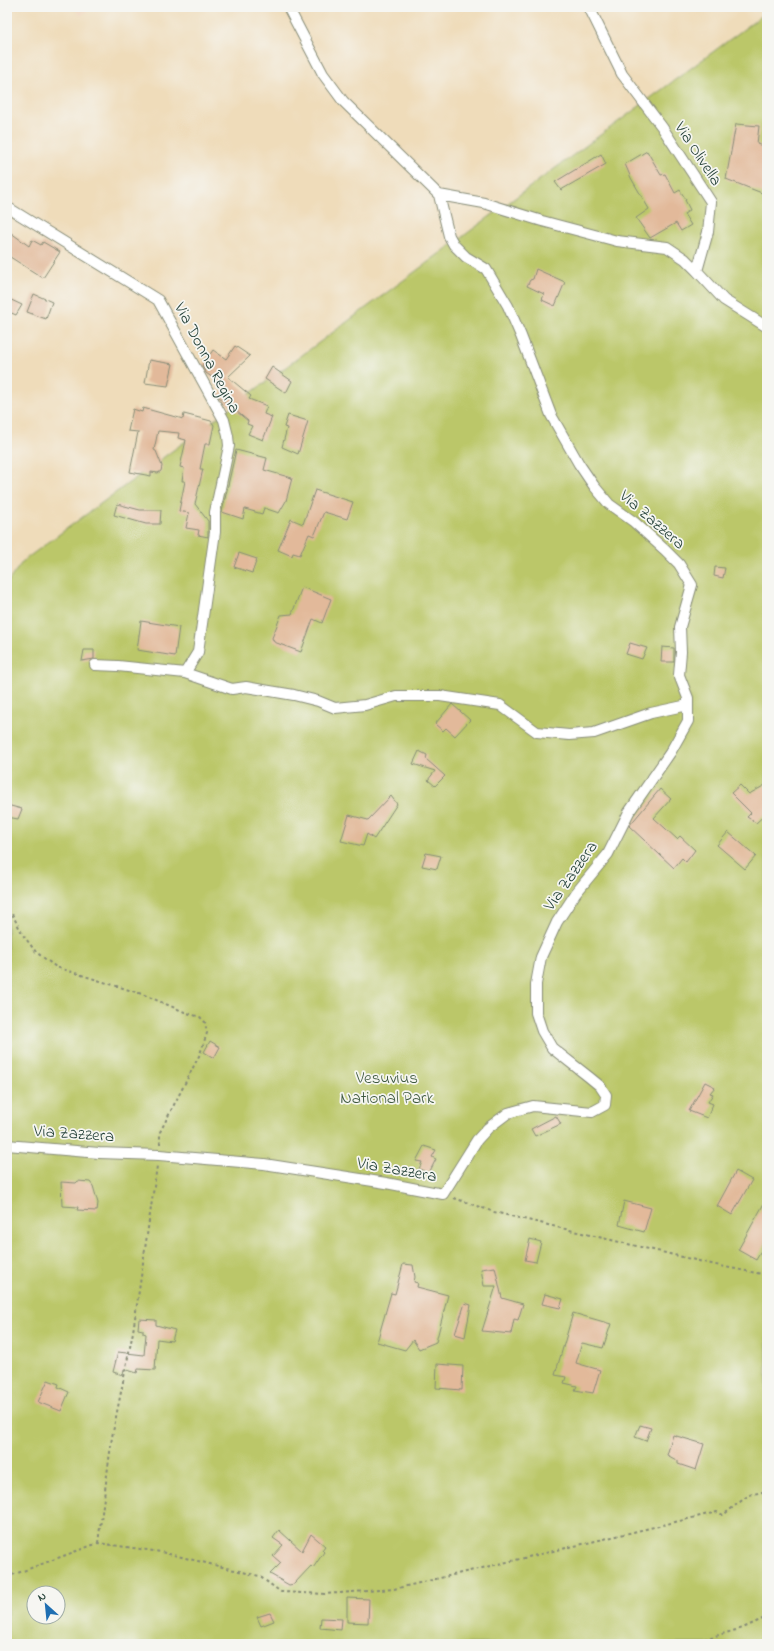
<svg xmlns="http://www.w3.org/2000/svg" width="774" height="1651" viewBox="0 0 774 1651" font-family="'Indie Flower',sans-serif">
	<rect width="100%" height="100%" fill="#f6f6f2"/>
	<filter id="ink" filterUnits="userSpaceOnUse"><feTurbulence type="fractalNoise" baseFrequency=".025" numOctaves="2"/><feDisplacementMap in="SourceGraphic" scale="8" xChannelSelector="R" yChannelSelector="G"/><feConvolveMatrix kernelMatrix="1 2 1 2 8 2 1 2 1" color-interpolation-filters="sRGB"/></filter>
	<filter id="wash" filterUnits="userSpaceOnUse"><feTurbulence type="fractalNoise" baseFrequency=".012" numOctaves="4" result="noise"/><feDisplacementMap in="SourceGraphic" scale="16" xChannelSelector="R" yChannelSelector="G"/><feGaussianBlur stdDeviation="0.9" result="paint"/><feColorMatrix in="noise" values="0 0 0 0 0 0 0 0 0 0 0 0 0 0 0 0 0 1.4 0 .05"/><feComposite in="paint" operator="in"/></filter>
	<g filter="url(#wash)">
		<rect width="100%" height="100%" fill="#efdcba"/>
		<!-- built -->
		<path fill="#f0d5bc" d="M74,7H94L80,16Z"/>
		<!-- green -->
		<path fill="#bbc769" stroke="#6d824e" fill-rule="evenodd" d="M767,12V1644H7V583L23,561ZM34,1593H58V1617H34Z"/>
		<g id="blocks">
			<!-- building -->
			<path fill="#e2b99a" d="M736,124L759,126L757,144L767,148V195L726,179Z
				M647,151L661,175L665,174L675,193L680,190L686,200H685L690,210L684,214L691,225L681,231L676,223L650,238L636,218L649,209L631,178L625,164Z
				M601,154L606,164L561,190L555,182Z
				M7,230L29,246L32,240L41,245L43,242L60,252L43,278L7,255Z
				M536,269L565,282L555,306L542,300L544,294L527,286L530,280L533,279Z
				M34,294L52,302L46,319L27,312Z
				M7,298L22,305L16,315L7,311Z
				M235,346L250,356L228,377L251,396L249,399L267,406L264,414L272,417L263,440L248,434L252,426L247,424L248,421L218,396L226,387L206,373L202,366L213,350L226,359Z
				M149,360L173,364L168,386L145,383Z
				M272,367L292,381L286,393L265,379Z
				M143,408L183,419L184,414L211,421L214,425L210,444H205L200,469H203L195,504L208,521V537L198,535L199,530L186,528L189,513L179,511L185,481H182L184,468L180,467L186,440L178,438L179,433L158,431L154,450L156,451L162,466L161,471L158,473L151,472V476L130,472L138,432L128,431L133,409L142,412Z
				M288,415L308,421L298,454L282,447L287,428L284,427Z
				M236,450L267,458L264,470L292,478L286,501L279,513L264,508L262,514L245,509L243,519L222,512Z
				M315,490L353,502L347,519L324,512L314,536L309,534L300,555L293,553L292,556L278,550L291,519L303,524Z
				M117,504L140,510H161L160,524H146L114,515Z
				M239,553L257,559L252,573L234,567Z
				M715,567L725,568L723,578L714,576Z
				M302,587L331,599L322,623L313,619L301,652L274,642L272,638L281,615L292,614Z
				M141,621L179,627L175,656L137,650Z
				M630,643L647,648L642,659L626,654Z
				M662,647L674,648V662H661Z
				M84,650H94V659L82,661Z
				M452,704L470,720L455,736L446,728L443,731L435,724Z
				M419,751L427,755L426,759L445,776L435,786L428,780L435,771L413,764Z
				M767,784V813L756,823L747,817L751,813L731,793L740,785L749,794Z
				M660,789L671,799L654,818L677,839L680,836L695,850L686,862L682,858L674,868L629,826Z
				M391,796L397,804L374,839L367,834L363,846L341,841L349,815L368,820Z
				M7,805L22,809L18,819L7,817Z
				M728,832L756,856L745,869L717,845Z
				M426,853L441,856L437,869L422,866Z
				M210,1041L220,1047L214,1058L204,1052Z
				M705,1082L715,1087L710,1093L713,1094L708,1102L713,1104L707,1118L689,1111Z
				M556,1116L561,1124L535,1136L531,1129Z
				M424,1146L436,1150L432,1157L436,1159L429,1173L419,1169L422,1162L416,1161Z
				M736,1171L752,1180L732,1215L717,1206Z
				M78,1181L90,1182L93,1186L98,1203L97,1211L77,1210L78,1207L62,1206L61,1182L76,1183Z
				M767,1198V1241L756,1260L738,1250Z
				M624,1201L651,1208L644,1232L619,1225Z
				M530,1239L541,1242L536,1262L525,1260Z
				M403,1264L413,1265L415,1277L414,1282L418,1283L417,1287L448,1295L436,1342L419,1349L413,1340L405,1350L377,1342L391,1293L395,1294Z
				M495,1267L502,1298L523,1304L518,1320L514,1319L511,1334L482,1331L496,1286H484L481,1269Z
				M545,1294L563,1299L560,1308L542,1304Z
				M465,1303L471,1305L465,1337L455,1334Z
				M573,1313L611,1324L603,1348L582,1343L576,1363L600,1370L593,1393L575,1390L577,1386L564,1383L566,1377L555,1375Z
				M139,1319L156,1320V1325L175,1330L172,1341L157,1339L155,1370L138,1369L137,1373L124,1369L123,1375L113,1372L118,1352L144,1355L146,1334L143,1333V1330L138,1329Z
				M437,1364L463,1366L462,1390L436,1388Z
				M48,1380L59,1384L58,1387L69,1392L61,1411L38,1402Z
				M640,1425L651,1428L646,1441L635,1437Z
				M673,1435L704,1444L696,1470L678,1464V1461L667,1455Z
				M279,1530L302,1551L311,1534L325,1546L322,1550L324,1552L313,1568L311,1566L294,1584L289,1585L270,1574L281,1563L273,1556L283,1545L273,1538Z
				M347,1598L369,1599L368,1623L347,1622Z
				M270,1613L274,1621L261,1626L257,1617Z
				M321,1618L342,1619L341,1630L320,1628Z"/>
		</g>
	</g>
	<g filter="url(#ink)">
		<use href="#blocks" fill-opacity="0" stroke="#878c77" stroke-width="1"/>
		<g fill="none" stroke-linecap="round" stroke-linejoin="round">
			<!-- minor casing -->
			<g stroke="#878c77" stroke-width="12">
				<path id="minor" d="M288,7L323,74L343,101L439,195
					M589,7L622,74L662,127L711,202L708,232L697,271L724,300L767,327
					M439,195L484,203L542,221L617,241L667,247L685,259L697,271
					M7,207L158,300L224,420L228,436L229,446L215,512V532L198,652L185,673
					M95,665L118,666L185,673L232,689L246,687L294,695L318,701L335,708L365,705L396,696H440L500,705L537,732L569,735L594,733L651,713L688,705
					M7,1145L99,1153L159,1155L264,1164L386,1183L443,1194L477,1140L488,1128L508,1113L533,1106L592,1112L605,1105L606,1095L600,1086L589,1077L552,1048L542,1031L536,1013V984L541,957L557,922L576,893L608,854L629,812L670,753L688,721V698L679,675L681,652L680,627L692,585L679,564L665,550L634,522L609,504L594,486L579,464L551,415L521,336L508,306L486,269L466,257L454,245L449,236L439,195"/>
			</g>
			<!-- path -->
			<path stroke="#878c77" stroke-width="2" stroke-dasharray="3 3" stroke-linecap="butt" d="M7,911L12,914L23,935L36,952L56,967L142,994L187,1013L200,1017L205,1022L207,1033L200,1054L160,1132V1144
				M454,1198L494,1212L720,1266L767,1275
				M98,1543L112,1437L133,1332L157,1166
				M7,1577L98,1543L161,1552L259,1576L281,1592L325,1594L394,1589L717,1512L723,1515L749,1495L767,1491
				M687,1644L743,1628L767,1617"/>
			<!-- minor -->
			<use href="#minor" stroke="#fff" stroke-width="10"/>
		</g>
	</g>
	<g text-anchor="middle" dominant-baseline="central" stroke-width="3.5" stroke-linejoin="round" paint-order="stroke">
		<!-- street labels -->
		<g font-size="17" fill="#1f3d34" stroke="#f6f6f2">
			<text transform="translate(698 154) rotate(57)">Via Olivella</text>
			<text transform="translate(207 358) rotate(62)">Via Donna Regina</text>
			<text transform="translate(652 520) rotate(41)">Via Zazzera</text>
			<text transform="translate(571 876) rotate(-55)">Via Zazzera</text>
			<text transform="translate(74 1134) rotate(4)">Via Zazzera</text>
			<text transform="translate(397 1170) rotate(10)">Via Zazzera</text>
		</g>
		<!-- park labels -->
		<g font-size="17" fill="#3e593f" stroke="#f6f6f2">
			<text x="387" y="1078">Vesuvius<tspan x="387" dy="20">National Park</tspan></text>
		</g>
	</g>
	<!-- margin -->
	<rect width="774" height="1651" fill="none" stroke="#f6f6f2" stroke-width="24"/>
	<!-- north arrow -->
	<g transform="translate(46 1605) rotate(333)"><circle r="19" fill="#f6f6f2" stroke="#a0aca6"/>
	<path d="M0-3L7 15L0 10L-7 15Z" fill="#1f6fb2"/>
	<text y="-6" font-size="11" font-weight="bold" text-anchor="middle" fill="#1f3d34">N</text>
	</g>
</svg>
